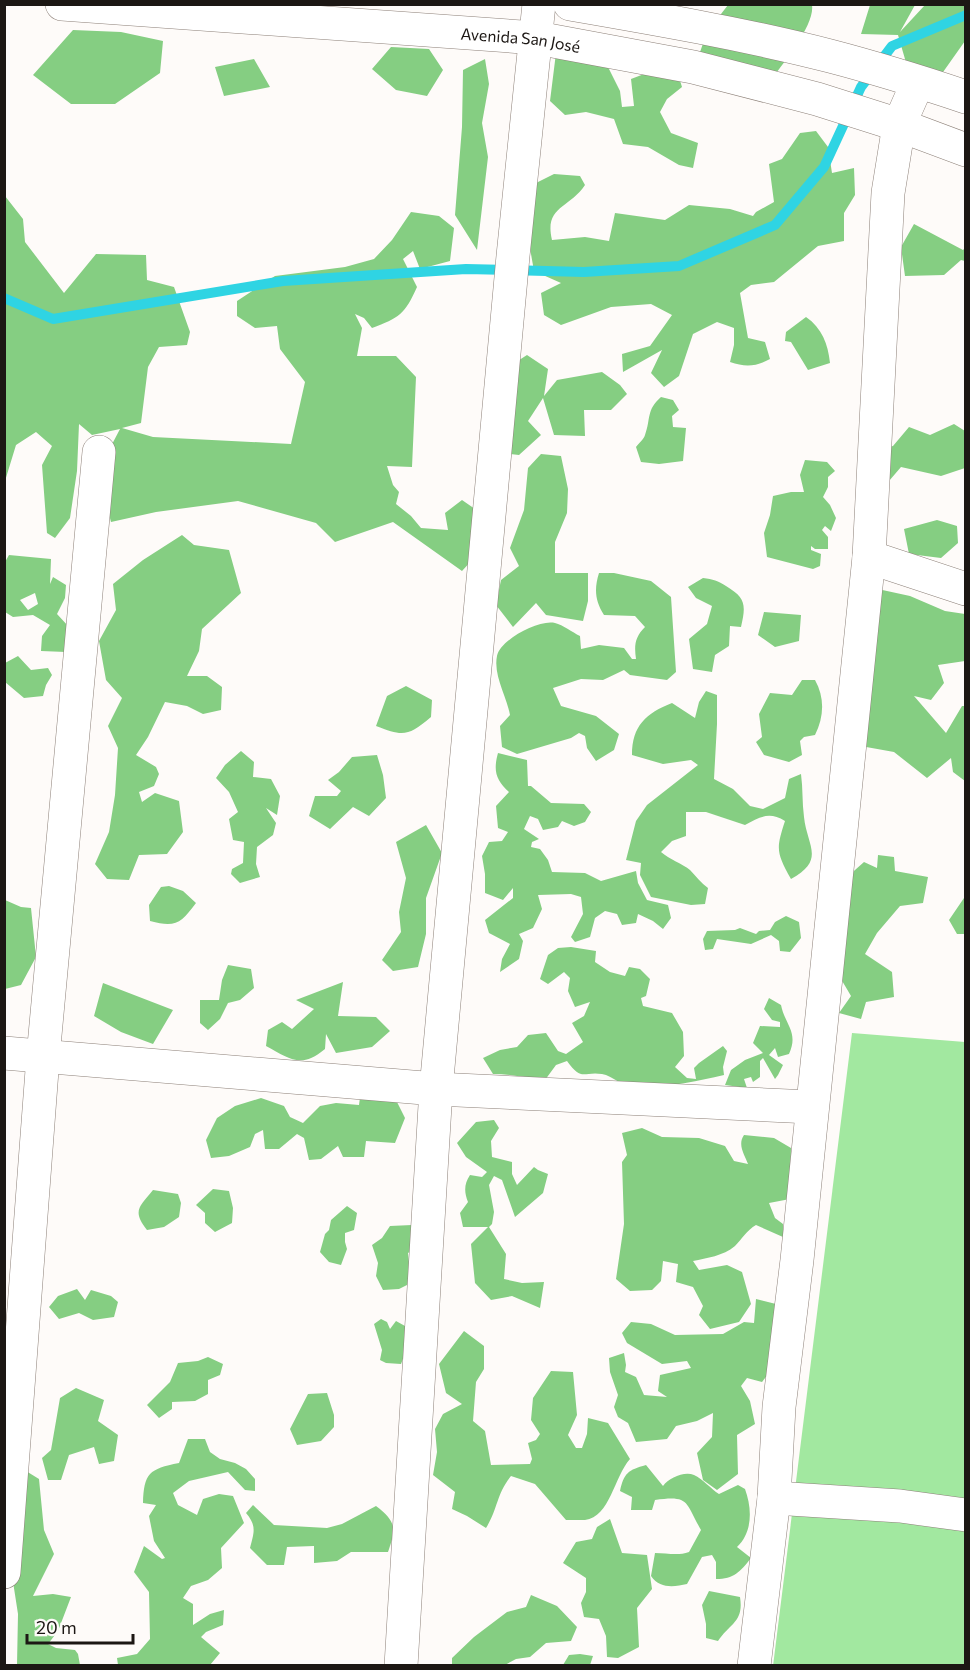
<svg xmlns="http://www.w3.org/2000/svg" width="970" height="1670" viewBox="0 0 970 1670" font-family="Commissioner,sans-serif">
	<rect width="100%" height="100%" fill="#fefbf9"/>
	<!-- green -->
	<path fill="#a2e8a0" d="M852,1033L965,1042V1665L773,1666Z"/>
	<!-- forest -->
	<path fill="#85ce82" fill-rule="evenodd" d="M728,5H812C815,25 784,62 772,79L699,55L707,32Z
		M870,5H915L900,32L925,5H965V41L936,82L914,90L898,35L861,34Z
		M73,30L121,32L163,41L160,73L115,104H71L33,75Z
		M391,47L429,49L443,70L427,96L396,90L372,69Z
		M556,53L602,55L620,91L622,107L634,106L631,79L652,71L678,74L682,87L667,99L660,112L671,133L698,143L693,168L679,165L648,147L623,144L614,119L586,112L565,115L550,101Z
		M254,59L270,87L224,96L215,67Z
		M485,59L489,84L482,123L488,157L477,250L455,215L462,127L463,70Z
		M816,131L828,147L832,173L854,168L855,195L844,213V241L818,246L774,282L751,285L740,293L748,338L765,342L770,359C755,367 745,367 730,362L734,345V328L717,322L693,334L679,376L664,387L651,373L662,350L623,372L622,354L650,346L672,315L651,304L611,307L561,325L544,315L541,293L561,283L534,271L528,237L534,184L554,174L580,176L585,185C569,209 544,206 552,240L585,237L609,241L615,213L665,220L689,205L730,209L753,216L756,212L774,202L769,164L782,159L800,133Z
		M5,196L23,219L25,242L64,293L96,254L146,255L147,280L174,287L190,332L187,345L159,347L148,367L141,423L122,428L153,437L291,444L305,382L280,349L277,326L255,328L237,316V301L275,276L345,267L374,259L392,240L411,212L439,216L454,228L450,261L420,269L413,251L403,259L417,287C405,314 399,318 372,328L364,318L355,314L362,328L357,356H396L416,377L412,467L387,466L393,485L399,492L396,504L411,516L421,528L448,530L445,513L462,500L475,509L473,559L462,571L393,522L335,542L316,523L238,501L156,512L111,522L98,471L120,429L92,435L79,424L77,471L70,518L55,538L47,533L42,465L52,446L36,432L16,445L5,481Z
		M914,224L963,250L965,248V261L961,260L944,275L905,276L901,247Z
		M806,317C822,328 828,344 830,363L808,370L791,342L785,341L786,332Z
		M527,355L548,369L544,396L557,380L602,372L620,385L627,394L611,410H584L585,436L554,435L543,398L528,421L541,435L519,455L495,452L510,366Z
		M661,397L673,400L679,410L672,416L673,427L686,428L683,461L659,464L641,462L636,447C639,443 644,439 645,435C651,419 646,410 661,397Z
		M954,424L965,431V468L941,476L901,467L871,502L868,451L893,446L909,427L930,435Z
		M541,454L561,456L568,489L567,513L555,542V573H588V601L583,621L546,615L536,603L513,627L496,605L501,580L519,566L510,548L524,510L528,468Z
		M805,460L827,462L835,471L828,477V487L823,497L830,505L836,518L831,531L825,526L822,530L828,537V549H815L811,546V550L821,554L820,566L813,569L767,557L764,533L770,515L773,496L791,492H804L800,475Z
		M937,520L957,526L958,543L941,558L909,554L904,529Z
		M182,535L194,545L229,550L241,593L202,629L199,651L187,676H207L222,687L221,710L203,714L187,706L165,702L148,737L136,755L156,767L159,774L154,786L139,792L142,802L155,793L179,801L183,832L167,854L139,855L129,880L107,879L95,864L109,832L115,795L118,748L108,726L122,698L106,680L99,641L116,610L113,584L143,560Z
		M9,555L51,559L50,584L53,577L66,585L65,598L57,614L69,627L66,652L41,651L42,636L50,625L33,615L13,617L5,612V562ZM35,593L38,604L28,610L20,600Z
		M599,573H614L651,581L671,597L676,672L667,680L630,675L624,670L603,680L581,679L553,688L561,706L596,716L619,734L614,750L596,761L587,748L585,736L579,733L571,738L517,754L502,747L500,726L510,715C507,697 493,675 497,656C500,640 539,619 555,623C563,625 572,632 580,636L581,649L599,645L624,648L632,659H636C634,645 635,637 645,627L635,616L604,615C595,601 594,589 599,573Z
		M703,578C713,579 718,581 726,586C746,598 746,605 741,627L730,626L729,646L715,655L712,672L693,669L689,639L707,624L712,606L696,598L688,587Z
		M864,586L910,596L945,611L965,614V661L938,665L944,683L931,700L914,696L946,733L962,706H965V781L953,772L951,758L927,778L894,752L844,743Z
		M764,612L801,615L799,641L775,647L758,635Z
		M18,656L31,670L48,668L52,675L46,685L43,696L24,698L5,682V663Z
		M802,680H815C825,698 824,717 815,735L804,737L800,741L802,755L789,762L764,755L756,742L762,737L759,714L770,693L792,695Z
		M406,686L432,700L431,717C408,736 404,737 376,726L387,696Z
		M706,691L717,695V724L714,779L733,789L750,806L763,809L785,798L789,779L801,774C803,788 802,803 804,817C807,846 826,860 791,879C776,852 776,849 785,821C769,811 760,817 745,825L706,812H686V836L672,841L661,852C669,859 683,864 690,870C696,876 701,883 708,888L705,904L691,905L651,897L640,875L641,863L626,860L636,821L647,805L698,765L691,760L663,764L632,755C632,726 646,713 672,703L695,718L699,702Z
		M241,751L254,762L253,777L271,779L280,796L277,815L266,808L276,823L273,835L257,847L256,864L260,877L240,883L231,874L232,869L243,863L244,842L233,840L229,819L238,812L229,792L216,778L225,765Z
		M498,753L527,760L528,786H531L551,803L584,804L591,812L585,822L574,826L562,821L558,827L543,830L538,819L530,816L524,829L539,839L532,842L531,847L540,849L548,860L552,872L585,873L601,881L636,871L638,883L647,900L668,905L671,918L663,929L653,921L638,914L636,923L622,925L617,914L605,911L595,918L590,937L575,942L571,937L583,914L581,897L571,894L538,895L542,909L533,928L519,934L523,941L519,959L500,972L502,959L510,944L489,933L485,920L513,898V888L503,900L485,893V874L482,856L489,842L502,841L508,832L498,828L496,806L509,792C496,780 493,771 498,753Z
		M377,755L383,775L386,798L369,816L353,807L330,829L309,816L315,796H337L341,791L328,780L339,772L352,757Z
		M426,825L442,853L426,898V934L418,967L393,971L382,960L401,932L399,912L406,878L396,842Z
		M878,855L894,857L895,871L928,877L923,903L900,906L877,933L865,954L892,972L894,997L866,1002L861,1019L839,1013L851,996L831,962L846,878L864,862L877,868Z
		M169,886L183,891L196,903C181,923 176,928 150,921L149,905L161,887Z
		M964,898H965V934H957L949,920Z
		M5,900L21,907L31,908L36,957L21,985L5,989Z
		M786,916L799,922L801,938L790,952L780,951L779,941L771,935L751,944L717,939L713,949L705,950L703,939L707,931L735,930L740,928L756,934L759,931L770,930L775,922Z
		M571,947L596,951L595,962L610,972L625,976L629,967L640,969L650,979L646,996L641,998L643,1006L672,1013L683,1032L684,1056L675,1067L687,1078L696,1079L694,1068L699,1063L723,1046L727,1051L723,1067L724,1075C693,1082 663,1089 632,1086C621,1086 613,1076 602,1074C583,1071 582,1082 567,1061L556,1065L545,1080C527,1078 511,1074 493,1074L483,1058L500,1050L517,1047L528,1035L546,1033L558,1051L566,1054L583,1042L572,1023L584,1016L590,1002L575,1007L568,991L570,978L564,972L548,984L540,979L548,955L558,948Z
		M228,965L251,969L254,988L240,1000L228,1003L220,1019L208,1030L200,1023V1000H219L222,980Z
		M343,982L338,1016L376,1017L390,1031L372,1047L336,1053L326,1034L325,1049C301,1069 290,1059 266,1046L268,1030L282,1022L292,1029L314,1009L296,1000Z
		M103,983L173,1010L153,1044L121,1032L94,1016Z
		M769,998L781,1005C785,1025 799,1032 789,1054L778,1057L775,1048L769,1055L783,1065L778,1075L775,1079L763,1058L760,1061V1077L753,1082L751,1077L744,1079L747,1088L725,1085L731,1070L745,1060L763,1053L753,1043L760,1026L780,1027V1022L772,1020L764,1009Z
		M362,1082L388,1084L405,1118L395,1143L366,1141L364,1157H343L338,1146L321,1159L309,1160L304,1138L297,1134L279,1149H265L263,1130L255,1134L250,1147L229,1156L211,1158L206,1140L217,1118L235,1106L261,1098L284,1106L290,1117L303,1123L320,1106L336,1103L359,1105Z
		M494,1120L499,1128L491,1141L492,1157L512,1162V1174L517,1185L534,1167L538,1170L548,1174L543,1193L515,1217L502,1180L494,1176L489,1185L494,1212L492,1224L489,1227L506,1254L504,1279L522,1283L544,1282L540,1308L512,1296L491,1300L475,1283L471,1244L488,1227H463L460,1213L468,1202C464,1192 464,1184 470,1175L482,1177L487,1172L466,1157L457,1143L476,1122Z
		M642,1128L662,1137L699,1138L725,1146L734,1161L748,1164C745,1155 737,1145 744,1135L774,1138L791,1148L790,1199L769,1203L775,1218L783,1224V1237L756,1225C747,1230 742,1239 735,1246C723,1256 707,1258 693,1261L699,1270L727,1265L742,1272L751,1304L739,1322L710,1329L699,1315L703,1306L693,1287L676,1282L678,1264L663,1261L661,1281L652,1290L630,1291L616,1279L624,1224L622,1162L627,1155L622,1133Z
		M213,1189L229,1191L233,1208L232,1223L215,1232L205,1223V1213L196,1205Z
		M153,1190L178,1194L181,1203L179,1217L164,1227L147,1230C132,1211 139,1207 153,1190Z
		M347,1206L357,1213L354,1230L345,1233V1242L347,1249L341,1265L329,1262L320,1252L325,1234L329,1230L331,1220Z
		M412,1225L421,1245L408,1253L411,1283L399,1289L383,1290L376,1276L378,1263L372,1245L382,1238L390,1226Z
		M77,1289L85,1300L91,1290L111,1296L118,1302L114,1317L93,1320L79,1313L59,1319L49,1307L58,1296Z
		M756,1299L776,1304L775,1365L762,1382L747,1378L741,1386L750,1401L755,1424L737,1435L738,1474L717,1490L703,1480L697,1453L712,1437L713,1413L697,1421L676,1426L667,1439L636,1442L628,1423L618,1417L614,1407L618,1395L610,1372L609,1358L624,1353L626,1365L625,1372L636,1377L644,1395L667,1397L658,1391L660,1375L691,1368L687,1361L662,1364L627,1343L622,1333L631,1322L651,1324L675,1335L723,1334L744,1322L754,1323Z
		M381,1319L387,1322L390,1329L396,1321L405,1326L406,1351L401,1364L386,1363L380,1360L382,1350L374,1324Z
		M464,1331L484,1346V1369L476,1382L473,1421L485,1431L491,1465L530,1464L532,1459L528,1443L536,1440L540,1434L531,1420L533,1398L551,1371L573,1372L577,1415L568,1435L576,1448H582L587,1434L588,1418L608,1423L630,1459C614,1477 610,1517 585,1520C579,1520 572,1520 566,1520L535,1484L511,1476C496,1495 498,1509 486,1528L467,1516L452,1509L455,1492L433,1475L437,1452L435,1429L443,1414L462,1404L446,1393L439,1364Z
		M208,1357L223,1364L220,1375L208,1380V1394L195,1401L172,1402V1409L159,1418L147,1405L170,1382L178,1363L198,1361Z
		M76,1388L104,1400L98,1421L118,1435L114,1461L99,1464L94,1447L69,1455L61,1480H48L42,1458L51,1450L60,1398Z
		M327,1393L334,1415V1427L321,1441L297,1445L290,1429L308,1394Z
		M188,1439H205L210,1452L220,1459L235,1463L246,1469L255,1479V1491L245,1490L228,1472L189,1481L173,1493L178,1505L197,1515L203,1499L219,1494L233,1496L244,1523L221,1548L222,1568L208,1580L191,1586L183,1598L193,1604V1625L210,1614L224,1610L223,1625L206,1632L201,1637L220,1653L210,1665H118L117,1658L137,1654L150,1639L149,1592L134,1572L144,1546L162,1559L165,1558L154,1541L149,1516L156,1505L143,1503C144,1473 149,1469 179,1463Z
		M13,1463L39,1479L44,1530L54,1554L33,1596L53,1594L71,1597L58,1631L48,1644L56,1648L75,1650L78,1654L80,1665H17L18,1614L9,1556Z
		M646,1465L663,1486C669,1478 684,1471 694,1475C703,1479 711,1489 719,1494L738,1485L745,1489C752,1508 753,1532 737,1547L751,1558C740,1572 734,1579 716,1579V1562L712,1555L702,1557L687,1584C674,1587 660,1589 651,1576L655,1553C667,1553 678,1556 689,1552L701,1530C685,1502 690,1495 655,1500L652,1510H631L632,1497L620,1491C624,1473 628,1470 646,1465Z
		M253,1505L274,1525L327,1528L342,1524L376,1506C397,1522 396,1529 388,1552H351L337,1561L314,1563V1546L287,1547L284,1565H267L250,1548C254,1532 257,1526 246,1513Z
		M610,1519L622,1553L647,1555L652,1589L637,1608L639,1647L618,1658L607,1657L606,1636L599,1619L584,1617L581,1603L586,1592V1578L563,1563L576,1542L592,1539L597,1527Z
		M709,1591L740,1597C744,1622 730,1623 718,1641L706,1638V1624L702,1605Z
		M531,1595L557,1606L577,1627L571,1641L546,1643L530,1657L516,1659L505,1665H452V1658L474,1637L507,1612L526,1607Z
		M580,1654L593,1656L590,1665H563L569,1655Z"/>
	<g fill="none" stroke-linecap="round" stroke-linejoin="round">
		<!-- stream -->
		<path stroke="#2fd4e3" stroke-width="10" d="M4,298L53,319L283,281L466,269L584,272L679,266L775,225L824,167L861,87L892,46L966,15"/>
		<!-- minor casing -->
		<g stroke="#8d8179" stroke-width="34">
			<g id="minor">
				<path id="s1" d="M62,4L537,38L693,67L817,99L899,125L966,150"/>
				<path d="M570,4C657,19 744,34 830,56C876,68 921,82 966,97"/>
				<path d="M869,557L966,589"/>
				<path d="M4,1053L436,1089L811,1107"/>
				<path d="M774,1498L900,1506L966,1515"/>
				<path d="M4,1572L43,1057L99,452"/>
				<path d="M401,1666L436,1089L513,256L539,4"/>
				<path d="M754,1666L774,1498L779,1407L797,1260L869,557L888,193L899,125L918,82"/>
			</g>
		</g>
		<!-- minor -->
		<use href="#minor" stroke="#fff" stroke-width="33"/>
	</g>
	<g text-anchor="middle" dominant-baseline="central" stroke-width="4.5" stroke-linejoin="round" paint-order="stroke">
		<!-- street labels -->
		<g font-size="16" fill="#1c1714" stroke="#fefbf9">
			<text stroke="none"><textPath href="#s1" startOffset="460">Avenida San José</textPath></text>
		</g>
	</g>
	<!-- border -->
	<rect width="970" height="1670" fill="none" stroke="#1c1714" stroke-width="12"/>
	<!-- scale -->
	<path d="M27 1634v9h106v-9" fill="none" stroke="#1c1714" stroke-width="3"/>
	<text x="36" y="1634" font-size="18" fill="#1c1714" stroke="#fefbf9" stroke-width="4.5" paint-order="stroke">20 m</text>
</svg>
